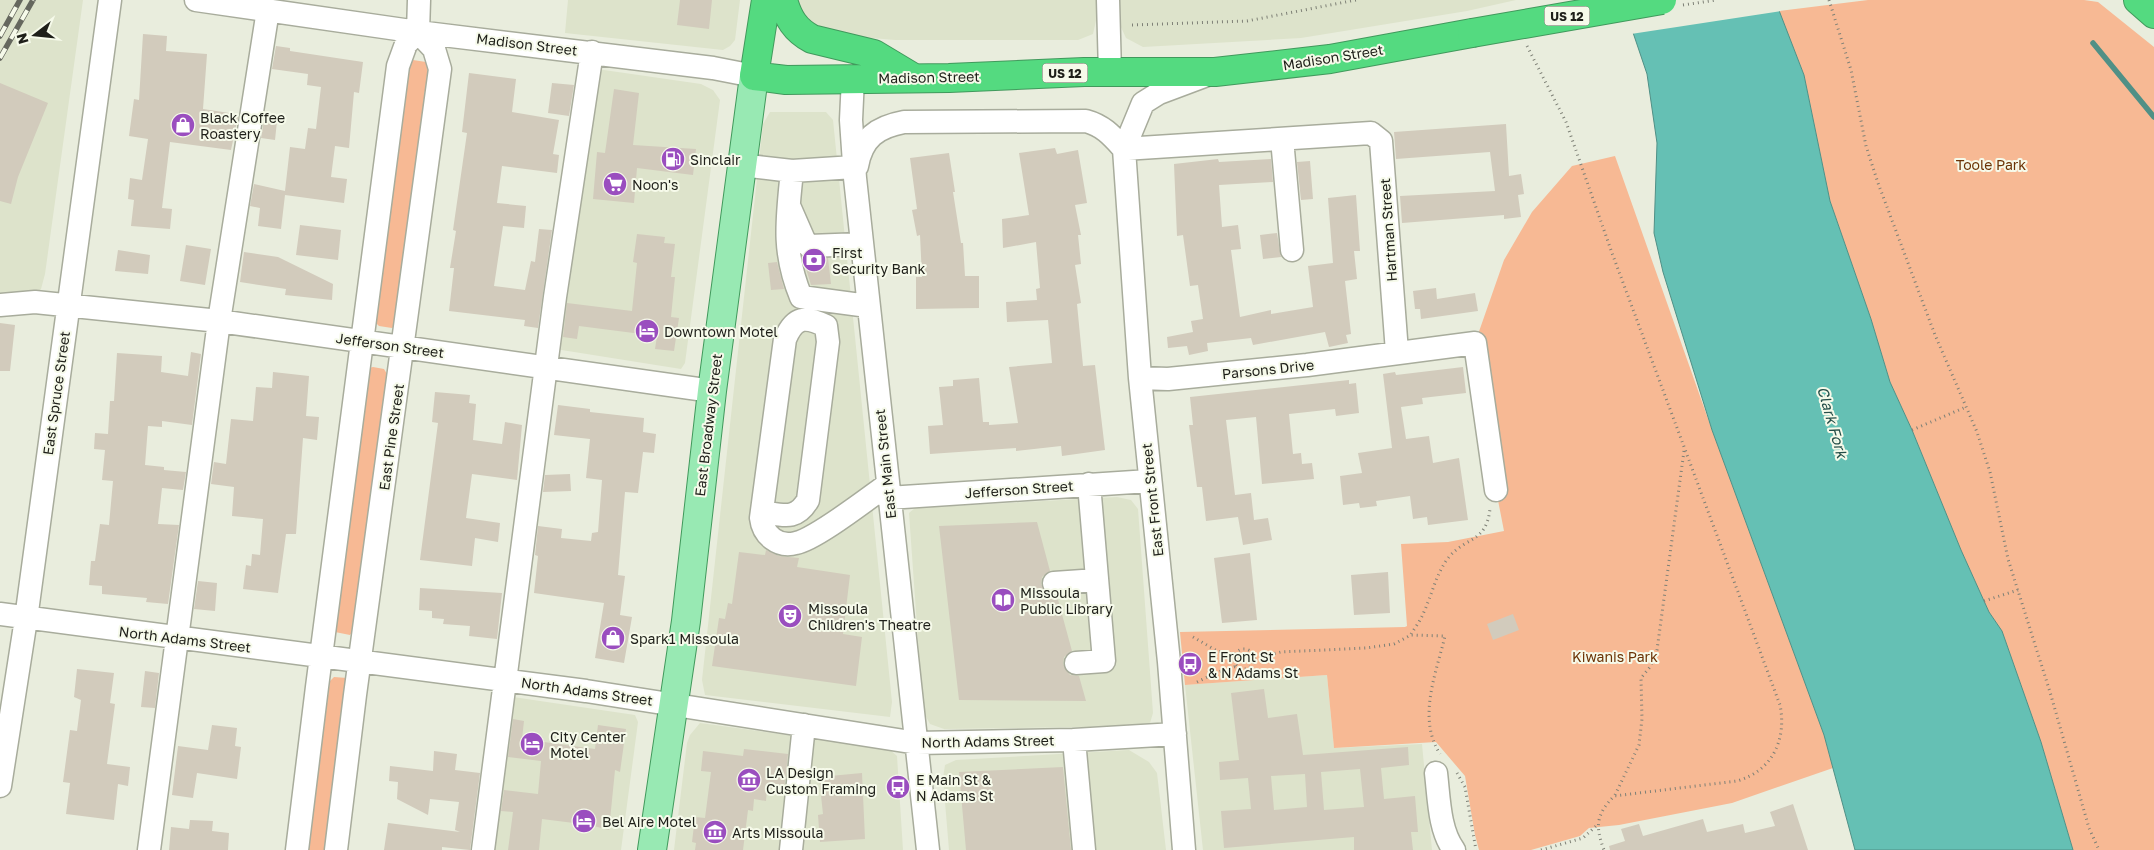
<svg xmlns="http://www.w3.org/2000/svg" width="2154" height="850" viewBox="0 0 2154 850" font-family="'Golos Text',sans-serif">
	<rect width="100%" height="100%" fill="#e9eddd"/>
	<!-- built -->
	<path fill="#dde3cb" d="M0,0H83L45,274L41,289L32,296L0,299Z
		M568,0H740L735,40L730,46L723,50L565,33Z
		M792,0H1096L1097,16L1093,34L1078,40H895L811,33Z
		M1119,0H1516L1467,11L1301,38L1143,47L1126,38L1120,25Z
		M590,68L701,84L713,90L720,100L685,363L681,369L549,348Z
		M770,112H826L833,120L892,702L890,717L705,695L702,680L763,124Z
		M1117,497L1131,500L1138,509L1153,713L1150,723L1142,726L944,729L930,724L923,711L909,513L915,508Z
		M1327,675L1334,748L1422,744L1432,850H1203L1185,685Z
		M513,697L635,715L638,722L621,850H485Z
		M700,723L889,749L897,756L903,850H674L687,743L690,735Z
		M1129,750L1149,762L1157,773L1166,850H949L943,778L945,765L956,760Z"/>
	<!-- green -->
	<path fill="#f7b994" d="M1868,0H2084L2098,2L2154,47V850H2073L2041,742L2002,631L1989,612L1961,550L1912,430L1890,382L1871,319L1830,201L1804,75L1779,11Z
		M413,60L426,62L428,67L395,326L392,328L379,326L376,323L410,65Z
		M1615,156L1712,430L1824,735L1833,768L1732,803L1619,825L1589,828L1580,836L1531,850H1479L1475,835L1465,776L1436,742L1334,748L1327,675L1185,685L1180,632L1405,627L1407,626L1401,544L1448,542L1504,531L1496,490L1475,343L1504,260L1532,212L1572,166Z
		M373,367L384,369L387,374L353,631L350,635L335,632L369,368Z
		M334,677L347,678L328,850H308L330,681Z"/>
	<!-- water -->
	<path fill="#65c0b4" stroke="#509086" d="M1622,0H1775L1804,75L1830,201L1871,319L1890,382L1912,430L1961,550L1989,612L2002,631L2041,742L2073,850H1855L1824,735L1712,430L1663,272L1654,233L1657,143L1647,74Z"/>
	<!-- pier -->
	<path fill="#e9eddd" d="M1620,0H1778L1781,11L1631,34Z"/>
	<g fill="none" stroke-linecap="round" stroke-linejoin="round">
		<!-- stream -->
		<path stroke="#509086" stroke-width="5.5" d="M2093,43L2154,117"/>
	</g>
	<!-- building -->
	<path fill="#d2cbbc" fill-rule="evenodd" d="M680,0H712L709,29L677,25Z
		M143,34L167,36L166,51L207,54L203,109L236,114V117H238L231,150L170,142L162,208L172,209L170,229L131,226L134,200L128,199L130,178L142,180L148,139L129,136L134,99L139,100Z
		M276,46L290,48V51L363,62L359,93L354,92L349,148L335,146L331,177L347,179L344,203L285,195L281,229L258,226L260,208L250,206L254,184L285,191L290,147L305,149L308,128L316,129L321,87L307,85L308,74L272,69Z
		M469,73L516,79L512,112L559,120L553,154L559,155L557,173L502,166L497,203L526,206L524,228L503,226L494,286L525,290L531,261L535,262L539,229L552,230L538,328L524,326L525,320L449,311L454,268H450L456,231L453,230L467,133L462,132Z
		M0,83L48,103L18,177L11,204L0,201Z
		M552,83L574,85L569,116L548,113Z
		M614,89L639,93L633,145L696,149L693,175L637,168L634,203L593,199L597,152L605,153Z
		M264,120L277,121L275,140L261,138Z
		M1506,124L1509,176L1521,174L1524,194L1518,195L1521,217L1504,219V215L1402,223L1400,196L1495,191L1490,152L1396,159L1394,132Z
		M1055,148L1057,154L1078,150L1087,203L1075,205L1081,235H1078L1081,264L1075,265L1081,303L1077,304L1083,366L1095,365L1105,450L1062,456L1061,446L1016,451V448L930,454L928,426L943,425L939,387L953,386V380L979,378L983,422H989V425L1018,423L1009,367L1052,363L1048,320L1007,322L1006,302L1037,300L1036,289L1040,288L1036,242L1003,248L1002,219L1029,215L1019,153Z
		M949,153L955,192H953L961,243H963L965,276H979V308L916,309V277H922L920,235L917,236L912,210L917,209L910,158Z
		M1218,159L1219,162L1271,159L1273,182L1219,185L1222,227L1238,225L1241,249L1231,250L1240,317L1271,310V314L1313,307L1308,266L1333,263L1328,198L1356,195L1360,251H1354L1357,279L1345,281L1351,334L1346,335L1348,343L1329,347L1325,332L1253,345L1251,338L1207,343L1208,351L1189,355L1187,346L1168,348L1167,337L1193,332L1191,321L1203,319L1198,285L1190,286L1183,235L1177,236L1174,164Z
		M1310,161L1313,199L1301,200L1297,162Z
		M300,225L341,230L338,260L296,255Z
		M1277,233L1281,257L1263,259L1260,235Z
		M637,234L665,237L664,243L675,244L671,277H675L671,317L679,318L674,351L655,349L657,336L579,326L577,339L563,337L567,303L632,311L637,263L633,262Z
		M186,245L211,249L205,285L180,281Z
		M118,250L150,255L148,274L115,271Z
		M244,252L278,257L333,284L332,300L285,295L286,289L240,282Z
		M828,258L831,284L811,285L803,259Z
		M777,262L784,289L771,290L768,263Z
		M1436,288L1437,299L1475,293L1478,311L1421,319L1420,309H1415L1413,291Z
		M0,323L15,325L10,371H0Z
		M191,352L201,354L192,425L162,421V427L148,426L145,465L164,467V470L186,472L183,490L162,488L158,524L179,525L168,604L146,602L147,598L102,594V586L89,585L91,561H95L100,524L109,525L113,481L102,480L105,450L94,449L95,433L108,434L110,401H114L117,353L162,356L161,372L188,376Z
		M1463,367L1466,393L1422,398L1423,404L1401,407L1406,439L1429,436L1433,463L1459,458L1468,520L1428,525L1427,517L1413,519L1410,496L1376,501L1377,506L1360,508L1359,503L1343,505L1340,476L1362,473L1358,453L1392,448L1383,374L1395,372L1396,375Z
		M273,372L309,376L306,416L319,417L317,440L303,438L296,534H286L278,593L243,589L246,565L251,566L252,554L260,555L263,519L232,516L234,487L211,484L214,462L226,464L231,419L253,421L256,387L272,388Z
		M1349,380V384L1356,383L1359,413L1336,416L1335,409L1289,414L1293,454L1301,453L1302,464L1312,463L1314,479L1262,484L1256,417L1226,420L1235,495L1251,493L1254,520L1268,518L1272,540L1243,545L1238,517L1206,521L1202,487H1197L1189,425H1193L1190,397Z
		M435,392L470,395L469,403L476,404L473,440L502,444L505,422L522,425L517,480L472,474L466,518L500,523L498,542L475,538L472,566L420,560L438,423L432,422Z
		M558,405L590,409V412L644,418L643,432L656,434L654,453L643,452L638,493L625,492L618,575L625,576L620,615L632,617L624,663L595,658L604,603L534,593L538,556L535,555L538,526L562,529L561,538L591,541L592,533L598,532L602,480L586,478L590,439L554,435Z
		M570,474L571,491L543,492L545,475Z
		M1037,522L1050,571L1042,577L1041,584L1048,595L1057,596L1072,651L1064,657L1063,664L1070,675L1079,676L1086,701L959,700L939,526Z
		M766,550L779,556L799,558L797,567L850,575L843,634L862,637L856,686L712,666L719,618L725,619L728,603L732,604L739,552L765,555Z
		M1250,553L1257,620L1222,623L1214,558Z
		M1388,572L1390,613L1354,615L1351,575Z
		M198,581L217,583L215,611L194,609Z
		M420,588L502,593L497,639L469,636L470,626L443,624L444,619L432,618V611L419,610Z
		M1513,614L1519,630L1493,640L1487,624Z
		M77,669L114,673L110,703L115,704L107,764L130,767L128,786L118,784L114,820L66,814L70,783L63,782L70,730L77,731L81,700L74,697Z
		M145,671L159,673L155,708L141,707Z
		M1264,689L1268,718L1297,714L1303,755L1408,747L1409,765L1381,768L1384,799L1415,796L1418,832H1411L1413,850H1354V837L1224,848L1221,811L1251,809L1248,778L1220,780L1219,762L1239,760L1231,693ZM1360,769L1364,807L1324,810L1321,772ZM1305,774L1307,807L1274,810L1271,776Z
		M513,719L524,721L522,739L595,749L598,725L626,729L620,772L615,770L609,830L590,825L542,819L539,850H508L513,812L501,811L504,790L538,794L541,761L508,757Z
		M212,725L237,728L235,746L241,747L237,779L197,773L193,798L172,795L178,746L208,750Z
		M744,749L788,754L784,791L767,788L766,801L754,799L753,811L748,810L743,850H695L696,843L692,842L695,817L705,818L711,772L701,771L703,751L743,756Z
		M434,751L457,754L455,770L480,773L470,850L442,847V850H384L388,823L460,832L455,830L459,802L430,799L428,815L397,799L398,782L389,781L390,766L433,771Z
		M1063,767L1071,850H966L959,772Z
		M862,773L865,839L820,842L818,815L823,814L819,777Z
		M1793,804L1808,850H1610L1609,846L1625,841L1621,829L1639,824L1643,836L1703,819L1707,832L1743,824L1745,833L1775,826L1770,812Z
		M190,820L213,821L212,831L229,833L228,850H169L171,827L189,829Z"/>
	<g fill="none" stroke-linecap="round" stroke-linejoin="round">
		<!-- minor casing -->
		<g stroke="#a8ac9c" stroke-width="25">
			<path id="minor" d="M196,0L418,32L713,68L754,76
				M1108,0L1110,73
				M853,78L851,120L855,178L928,850
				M1282,139L1292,250
				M1124,149L1371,133L1381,141L1397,352
				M741,165L792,171L854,167
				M857,166C862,138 877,127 904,122L1086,121C1104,126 1112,136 1124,149
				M792,171C787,220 782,251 801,297L868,306
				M790,208L804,240L809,246L862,244
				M0,305L35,302L219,321L712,391
				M1140,378L1168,379L1307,365L1475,343L1496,490
				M888,498L1149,481
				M762,512C783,515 796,521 808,500L828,342L826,326C805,316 795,316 785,339L761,518C763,535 778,548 796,543C816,539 867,499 887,485
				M1054,583L1097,580
				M0,614L586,691L917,743L1074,740L1175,734
				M1076,663L1104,661L1089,484
				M1074,740L1084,850
				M1436,773C1439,798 1439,830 1454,850
				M0,786L26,619L110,0
				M149,850L219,321L268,10
				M297,850L317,687L398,66L406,44L418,32
				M336,850L355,695L440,69L434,49L418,32L419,0
				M483,850L555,297L592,52
				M791,850L804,725
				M1184,850L1169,662L1140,378L1124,149L1143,103L1159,93L1207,75"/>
		</g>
		<!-- major casing -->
		<g stroke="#41995c" stroke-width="30">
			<path id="major" d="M652,850L686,621L712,391L754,76"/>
		</g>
		<!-- highway casing -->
		<g stroke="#41995c" stroke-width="30">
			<path id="highway" d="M766,0L754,76L786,80L949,78L1084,72H1215L1330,59L1472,33
				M783,0C788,18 795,30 812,39L874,54L914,78
				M2138,0L2154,14"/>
		</g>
		<!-- path -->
		<path stroke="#7e8076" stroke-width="3" stroke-dasharray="1 4" stroke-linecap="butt" d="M1829,0L1851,70L1866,146L1878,183L1935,335L1977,432L1990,472L2008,559L2050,692L2089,828L2099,850
			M1683,5L1717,0
			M1132,25L1247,21L1356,0
			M1527,46L1566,122L1612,253L1780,705C1787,740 1772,771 1737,781L1614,796C1596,815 1595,826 1604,850
			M1912,430L1966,407
			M1984,601L2018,590
			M1411,634C1415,628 1420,621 1423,614C1432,595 1436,573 1449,557C1467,536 1486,543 1490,509
			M1193,637L1217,651L1235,654
			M1234 659a10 10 0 1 1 20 0a10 10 0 1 1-20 0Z
			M1255,658L1281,652L1366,648L1394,644L1411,635L1445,636C1436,674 1417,718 1440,754
			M1197,682L1218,672L1237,666
			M1457,773L1465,787L1476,850
			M1615,795L1639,745L1642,719L1641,678L1650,667L1657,650L1684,451
			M1541,850L1583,838L1596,826"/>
		<!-- minor -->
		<use href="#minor" stroke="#fff" stroke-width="22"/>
		<!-- major -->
		<use href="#major" stroke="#98e9b3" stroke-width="28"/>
		<!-- highway -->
		<use href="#highway" stroke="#54da80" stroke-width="28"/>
		<!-- rail casing -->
		<g stroke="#65675e" stroke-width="5.5">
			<path id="rail" d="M0,36L20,0
				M0,58L33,0"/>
		</g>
		<!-- rail -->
		<use href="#rail" stroke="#f6faea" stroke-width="4" stroke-dasharray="11" stroke-linecap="butt"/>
		<!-- highway-bridge casing -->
		<g stroke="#41995c" stroke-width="30" stroke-linecap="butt">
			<path id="highway-bridge" d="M1472,33L1662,0"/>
		</g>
		<!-- highway-bridge -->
		<use href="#highway-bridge" stroke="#54da80" stroke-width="28"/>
	</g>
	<!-- icons -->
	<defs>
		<g id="shop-disc" transform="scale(1.25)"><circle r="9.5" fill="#9a4ebf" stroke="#f6faea"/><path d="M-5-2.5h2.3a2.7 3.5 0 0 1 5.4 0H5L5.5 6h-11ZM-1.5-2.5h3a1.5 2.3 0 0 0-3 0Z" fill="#fff"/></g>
		<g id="fuel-disc" transform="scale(1.25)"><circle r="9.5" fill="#9a4ebf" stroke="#f6faea"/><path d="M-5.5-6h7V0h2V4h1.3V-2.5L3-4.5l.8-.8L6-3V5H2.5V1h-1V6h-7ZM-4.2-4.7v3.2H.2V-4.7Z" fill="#fff"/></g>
		<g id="supermarket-disc" transform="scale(1.25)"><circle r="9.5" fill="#9a4ebf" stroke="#f6faea"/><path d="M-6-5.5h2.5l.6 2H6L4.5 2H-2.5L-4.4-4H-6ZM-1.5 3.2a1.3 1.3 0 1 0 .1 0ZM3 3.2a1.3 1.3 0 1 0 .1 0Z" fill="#fff"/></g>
		<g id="bank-disc" transform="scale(1.25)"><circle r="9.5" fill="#9a4ebf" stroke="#f6faea"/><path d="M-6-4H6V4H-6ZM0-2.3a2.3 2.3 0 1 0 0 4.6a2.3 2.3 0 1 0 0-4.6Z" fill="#fff"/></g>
		<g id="hotel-disc" transform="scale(1.25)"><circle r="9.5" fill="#9a4ebf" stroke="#f6faea"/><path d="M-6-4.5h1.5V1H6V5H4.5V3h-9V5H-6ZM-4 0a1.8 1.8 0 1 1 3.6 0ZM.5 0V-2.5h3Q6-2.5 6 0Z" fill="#fff"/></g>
		<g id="library-disc" transform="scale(1.25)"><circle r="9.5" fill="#9a4ebf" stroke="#f6faea"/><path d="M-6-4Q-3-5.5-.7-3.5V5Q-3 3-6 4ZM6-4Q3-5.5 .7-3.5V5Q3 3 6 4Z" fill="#fff"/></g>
		<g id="theatre-disc" transform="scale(1.25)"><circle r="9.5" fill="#9a4ebf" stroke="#f6faea"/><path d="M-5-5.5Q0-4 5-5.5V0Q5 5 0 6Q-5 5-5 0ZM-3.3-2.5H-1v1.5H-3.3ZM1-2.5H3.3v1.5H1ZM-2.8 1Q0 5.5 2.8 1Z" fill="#fff"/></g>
		<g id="bus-disc" transform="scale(1.25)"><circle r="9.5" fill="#9a4ebf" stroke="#f6faea"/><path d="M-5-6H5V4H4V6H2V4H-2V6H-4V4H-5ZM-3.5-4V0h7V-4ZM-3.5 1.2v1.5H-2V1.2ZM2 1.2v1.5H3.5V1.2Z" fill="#fff"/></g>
		<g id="museum-disc" transform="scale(1.25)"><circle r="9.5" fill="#9a4ebf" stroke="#f6faea"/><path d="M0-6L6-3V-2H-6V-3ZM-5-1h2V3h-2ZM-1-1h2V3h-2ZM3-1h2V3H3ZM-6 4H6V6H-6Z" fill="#fff"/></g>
	</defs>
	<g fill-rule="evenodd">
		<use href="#shop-disc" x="183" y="125"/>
		<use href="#fuel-disc" x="673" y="159"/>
		<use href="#supermarket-disc" x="615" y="184"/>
		<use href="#bank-disc" x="814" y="260"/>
		<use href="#hotel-disc" x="647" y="331"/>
		<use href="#library-disc" x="1003" y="600"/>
		<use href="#theatre-disc" x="790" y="616"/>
		<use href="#shop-disc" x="613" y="638"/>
		<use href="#bus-disc" x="1190" y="664"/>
		<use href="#hotel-disc" x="532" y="744"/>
		<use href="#museum-disc" x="749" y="780"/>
		<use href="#bus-disc" x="898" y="787"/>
		<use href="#hotel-disc" x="584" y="821"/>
		<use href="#museum-disc" x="715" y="832"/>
	</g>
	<g text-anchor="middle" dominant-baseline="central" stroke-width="4" stroke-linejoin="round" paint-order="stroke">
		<!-- shield labels -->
		<g fill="#f6faea" stroke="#5f6158" stroke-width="1">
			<rect x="1544.5" y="6.5" width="45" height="19" rx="4"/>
			<rect x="1042.5" y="63.5" width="45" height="19" rx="4"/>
		</g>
		<g font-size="12" font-weight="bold" fill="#1e1f19">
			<text x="1567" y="16">US 12</text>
			<text x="1065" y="73">US 12</text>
		</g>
		<!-- street labels -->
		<g font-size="14" fill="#1e1f19" stroke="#f6faea">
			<text transform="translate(527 44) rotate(7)">Madison Street</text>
			<text transform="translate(1333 57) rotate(-9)">Madison Street</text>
			<text transform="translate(929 77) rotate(-1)">Madison Street</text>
			<text transform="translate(1388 230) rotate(-94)">Hartman Street</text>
			<text transform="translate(390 345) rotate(8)">Jefferson Street</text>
			<text transform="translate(1268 369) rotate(-6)">Parsons Drive</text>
			<text transform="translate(56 393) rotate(-82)">East Spruce Street</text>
			<text transform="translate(708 425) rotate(-83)">East Broadway Street</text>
			<text transform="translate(391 437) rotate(-82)">East Pine Street</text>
			<text transform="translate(885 464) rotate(-96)">East Main Street</text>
			<text transform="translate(1019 489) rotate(-4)">Jefferson Street</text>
			<text transform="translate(1152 500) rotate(-96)">East Front Street</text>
			<text transform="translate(185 639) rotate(7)">North Adams Street</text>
			<text transform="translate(587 691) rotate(8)">North Adams Street</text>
			<text transform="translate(988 741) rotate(-1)">North Adams Street</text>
		</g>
		<!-- poi labels -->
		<g font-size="14" fill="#1e1f19" stroke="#f6faea" text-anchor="start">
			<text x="200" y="117">Black Coffee<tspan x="200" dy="16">Roastery</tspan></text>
			<text x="690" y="159">Sinclair</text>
			<text x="632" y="184">Noon's</text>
			<text x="832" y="252">First<tspan x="832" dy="16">Security Bank</tspan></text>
			<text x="664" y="331">Downtown Motel</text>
			<text x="1020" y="592">Missoula<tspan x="1020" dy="16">Public Library</tspan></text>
			<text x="808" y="608">Missoula<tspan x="808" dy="16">Children's Theatre</tspan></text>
			<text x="630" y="638">Spark1 Missoula</text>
			<text x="1208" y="656">E Front St<tspan x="1208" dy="16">&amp; N Adams St</tspan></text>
			<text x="550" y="736">City Center<tspan x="550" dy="16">Motel</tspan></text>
			<text x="766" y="772">LA Design<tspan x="766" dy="16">Custom Framing</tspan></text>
			<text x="916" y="779">E Main St &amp;<tspan x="916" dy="16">N Adams St</tspan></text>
			<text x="602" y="821">Bel Aire Motel</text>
			<text x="732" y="832">Arts Missoula</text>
		</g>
		<!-- park labels -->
		<g font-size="14" fill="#6c3306" stroke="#f6faea">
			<text x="1991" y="164">Toole Park</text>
			<text x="1615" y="656">Kiwanis Park</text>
		</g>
		<!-- water labels -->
		<g font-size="15" font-style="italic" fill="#244e48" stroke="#f6faea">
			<text transform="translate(1833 422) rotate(74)">Clark Fork</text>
		</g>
	</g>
	<!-- north arrow -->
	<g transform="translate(35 35) rotate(254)" stroke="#f6faea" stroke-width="4" paint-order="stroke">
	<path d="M0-4L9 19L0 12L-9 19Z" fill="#1e1f19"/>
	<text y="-8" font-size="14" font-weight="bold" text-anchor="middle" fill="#1e1f19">N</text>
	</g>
</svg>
